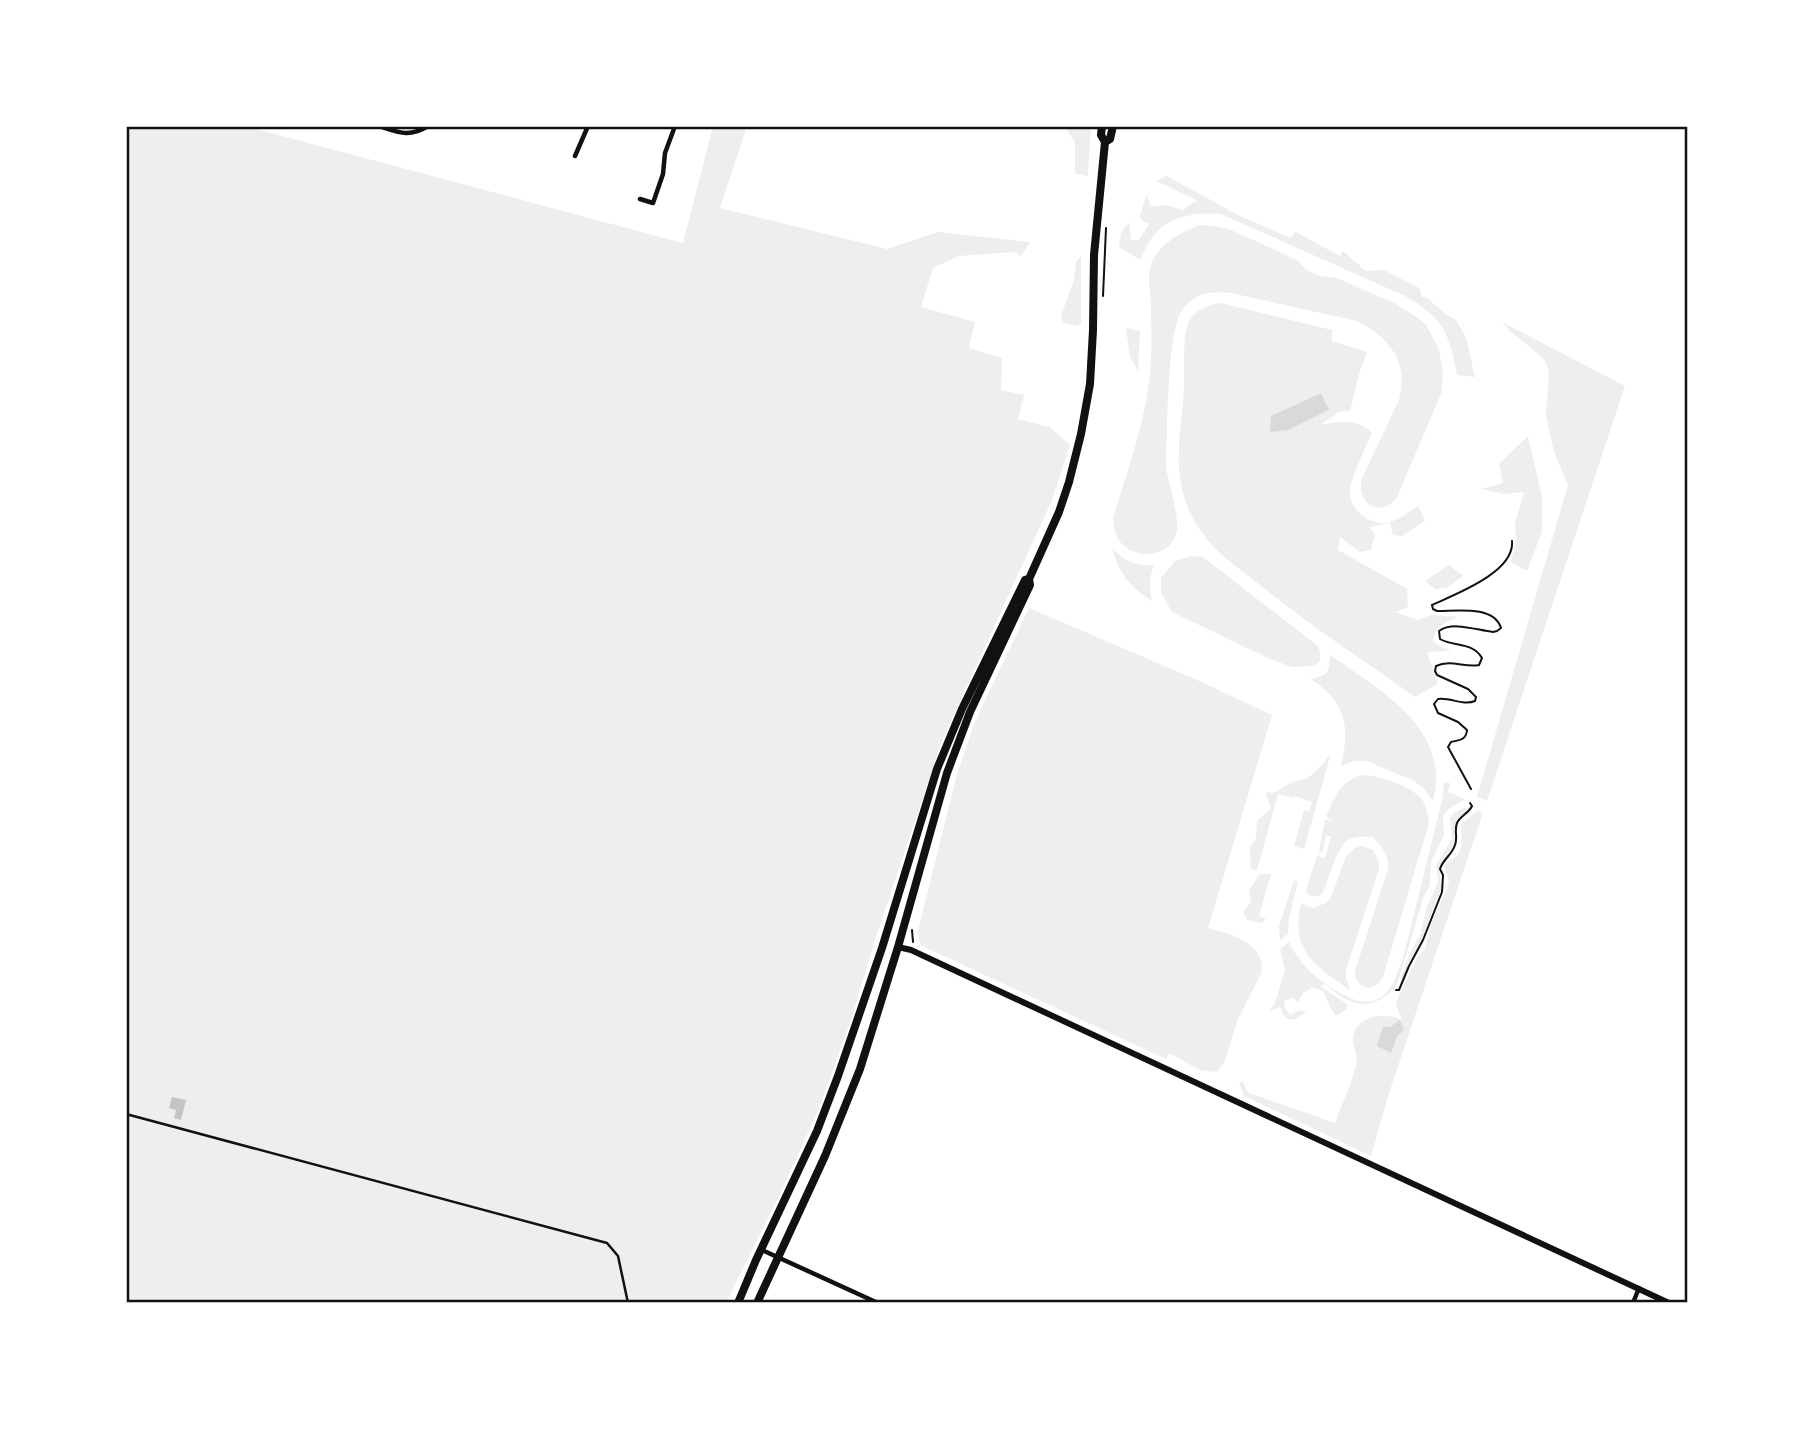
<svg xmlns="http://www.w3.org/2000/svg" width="1814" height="1429" viewBox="0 0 1814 1429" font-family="'Noto Sans',sans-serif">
	<rect width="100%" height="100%" fill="#fff"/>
	<!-- green -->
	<path fill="#eee" fill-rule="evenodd" d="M126,126H245L683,243L713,126H747L720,208L887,249L938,232L1030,242L1021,256L1014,252L959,256L933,268L921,307L975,322L969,348L1002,358L1001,390L1024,395L1018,419L1049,427L1070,445L1052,500L942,741L877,934L851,1020L818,1111L781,1192L726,1303H126Z
		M1064,126H1091L1088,176L1075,174V142Z
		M1167,176L1238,215L1290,238L1296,232L1340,256L1343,251L1366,271L1384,270L1419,288L1422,297L1427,298L1447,315L1456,320L1466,338L1475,377L1457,375C1449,332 1444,319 1405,296L1221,214C1197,212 1171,215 1154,235C1148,242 1144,252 1140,260L1119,247L1121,233L1129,222L1131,240H1139L1149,224L1142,221L1140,216L1146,195L1152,207L1166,205L1182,210L1197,200L1156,181Z
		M1200,225L1212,226L1229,229L1297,260L1306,270L1320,276L1337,278L1394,303L1417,317L1426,325L1439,349L1443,374L1441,394L1397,497C1381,519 1355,504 1362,478L1399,400C1409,362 1390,338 1357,321L1231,293C1211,291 1196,292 1183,309C1169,326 1168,405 1167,430C1167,442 1165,456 1166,468C1169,485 1179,515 1177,531C1171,559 1132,561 1118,539C1114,532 1114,525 1113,518C1129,467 1148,414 1151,361C1152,342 1151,321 1151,302C1150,290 1147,277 1151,265C1158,244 1181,232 1200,225Z
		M1081,257V324L1075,326L1063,322L1061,316L1074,280L1076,261Z
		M1221,303L1332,330V341L1367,352L1359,374L1350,411L1339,412L1320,425C1341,422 1354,417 1372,433C1366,447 1349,480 1350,494C1351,512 1372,527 1390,522C1399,520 1410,511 1418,506L1425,521L1402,536L1393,535L1390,523L1369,527L1375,534L1371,550L1360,552L1340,537L1338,550L1407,589L1408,607L1396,612L1418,620L1431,615L1459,617C1446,622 1435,626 1433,642L1451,651L1427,652L1438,684L1415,697C1363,660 1309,625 1260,585C1244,572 1225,560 1211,544C1198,530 1188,511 1183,493C1175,464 1180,433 1183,403C1184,391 1184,379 1184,366C1185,333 1181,309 1221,303ZM1320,393L1328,410L1288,430H1279L1292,406L1306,401Z
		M1502,322L1625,386L1487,801L1477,797L1568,485L1554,452L1546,415L1549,371L1546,363L1541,356L1512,333Z
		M1126,328L1140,331L1138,371L1130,357Z
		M1528,436L1542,497V532L1527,571L1511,562L1516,539L1515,523L1524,492L1504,494L1481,489L1503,483L1499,464Z
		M1112,548C1125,562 1135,566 1154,565C1149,578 1149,587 1152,601C1129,586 1120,575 1112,548Z
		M1191,556L1203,557L1318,646L1320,652V661L1314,666L1292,667L1270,659L1172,612L1161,593V578L1175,561Z
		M1449,565L1463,576L1447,588L1435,589L1425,581Z
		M1029,608L1195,679L1272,715L1208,928C1230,934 1268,943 1261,974L1238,1019L1224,1063L1216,1072L1200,1070L1169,1053L1166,1059L920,945L918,931L957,774L974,724Z
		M1330,655C1380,690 1452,729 1433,801L1424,789L1414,781L1367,761H1354L1341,766C1350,726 1347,702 1310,679C1328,676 1329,673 1330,655Z
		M1331,753L1304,849L1294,846L1304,810L1309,811L1312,802L1295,796L1293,798L1278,794L1257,870L1251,869L1250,847L1256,838L1257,821L1271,808L1266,794L1268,792L1274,793L1292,782L1308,778L1323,764Z
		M1361,775C1378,775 1413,786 1423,801C1427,807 1428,816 1429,823L1383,977L1378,984L1370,988C1360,987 1354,981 1355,971L1388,869C1389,855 1382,846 1372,837C1364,837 1355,836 1348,840C1337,847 1328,880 1323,893C1317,897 1314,898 1308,894L1306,890L1317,856L1325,858L1331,836H1326L1322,852H1319L1325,819L1331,822L1332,821L1326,816C1336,795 1338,784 1361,775Z
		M1444,783H1450L1448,792L1465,799L1449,809L1443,816L1444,835L1431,862L1430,885L1424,896L1397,985C1384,1000 1368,1010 1348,1000C1340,997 1332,989 1325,984L1320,986L1347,1004V1009L1336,1016C1329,1008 1328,999 1322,990L1312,988L1303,993L1298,1002L1293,998L1284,1001V1006L1290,1015L1300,1010L1306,1012C1294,1021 1286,1025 1280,1007L1268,1012L1275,1003L1285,970L1280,949L1289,942C1301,967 1319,981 1342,994C1355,1001 1369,1006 1383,996C1388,992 1392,985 1395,979C1405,956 1410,930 1416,906C1425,869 1434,833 1443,796Z
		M1464,808H1470L1456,821L1455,843L1439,868L1441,889L1420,944L1408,964L1404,977L1401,978L1407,959L1421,933L1427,906L1436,887L1438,880L1436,865L1452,839L1450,818L1454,812Z
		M1478,810L1482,813V816L1390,1090L1371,1156L1244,1096L1239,1083L1242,1081L1249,1093L1335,1123C1342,1104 1351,1085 1356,1065C1359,1056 1352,1047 1353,1038C1355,1015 1386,1012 1402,1020L1396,1005L1398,997L1418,956L1425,949L1430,927L1447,888L1449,881L1444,866C1448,860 1454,859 1458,854C1464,846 1460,833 1461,824Z
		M1362,846L1373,850L1379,862V869L1346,970V977L1350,990C1315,966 1290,951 1301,903L1313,908L1326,903L1331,897L1346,856L1355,848Z
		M1260,874H1271L1259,916L1266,919L1261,923L1247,920L1243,913L1251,901L1249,890Z
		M1294,880L1298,882L1289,917L1288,934L1280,940L1279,926Z"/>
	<!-- water -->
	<path fill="#d9d9d9" d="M1321,393L1329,410L1288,430L1270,432L1271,416Z
		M1400,1020L1404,1030L1397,1036L1391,1053L1377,1046L1383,1027H1390Z"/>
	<!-- building -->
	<path fill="#c4c4c4" d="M172,1097L186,1100L181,1120L174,1118L176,1110L169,1108Z"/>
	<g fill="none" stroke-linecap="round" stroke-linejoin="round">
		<!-- path -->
		<path stroke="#111" stroke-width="2" d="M1103,296L1106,228
			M1471,789L1448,747L1451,742C1460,740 1466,740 1467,730L1458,722L1438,713L1434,704L1438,699C1450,697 1463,706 1475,701L1476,697L1468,689L1437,675L1435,671L1436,666C1451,659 1465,668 1479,665L1482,658C1473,642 1454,647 1440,639L1439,631C1453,621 1476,630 1493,632L1497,631L1501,628C1494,605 1456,611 1437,611L1433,609L1432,605C1456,594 1515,572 1512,541
			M912,930L913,942
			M1396,990H1399L1409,966L1423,940L1442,892L1443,875L1440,869C1443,859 1452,855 1455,845C1458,838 1454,830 1457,823C1460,816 1469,813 1472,806L1470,803"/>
		<!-- service -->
		<path stroke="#111" stroke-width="2.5" d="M126,1114L607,1243L618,1256L628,1303"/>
		<!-- minor -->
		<path stroke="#111" stroke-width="4.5" d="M379,126C398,132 409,138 428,126
			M575,156L588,126
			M640,199L653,203L663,174L665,153L675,126
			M762,1250L878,1303
			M1633,1303L1639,1288"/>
		<!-- tertiary -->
		<path stroke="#111" stroke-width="6" d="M898,947L911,950L1669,1303"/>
		<!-- primary -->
		<path stroke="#111" stroke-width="8" d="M1105,142L1110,139L1113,126
			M738,1303L756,1260L817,1131L838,1076L882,948L937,769L962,709L1025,580L1029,579
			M757,1303L825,1156L860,1069L898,947L947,773L970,712L1030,585L1029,579L1059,512L1069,482L1081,434L1090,384L1093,330L1094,255L1105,142L1101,135L1102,126"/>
	</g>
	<!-- border -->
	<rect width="1814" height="1429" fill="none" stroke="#ffffff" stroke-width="256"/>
	<rect x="128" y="128" width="1558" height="1173" fill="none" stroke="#111" stroke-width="2.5"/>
</svg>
